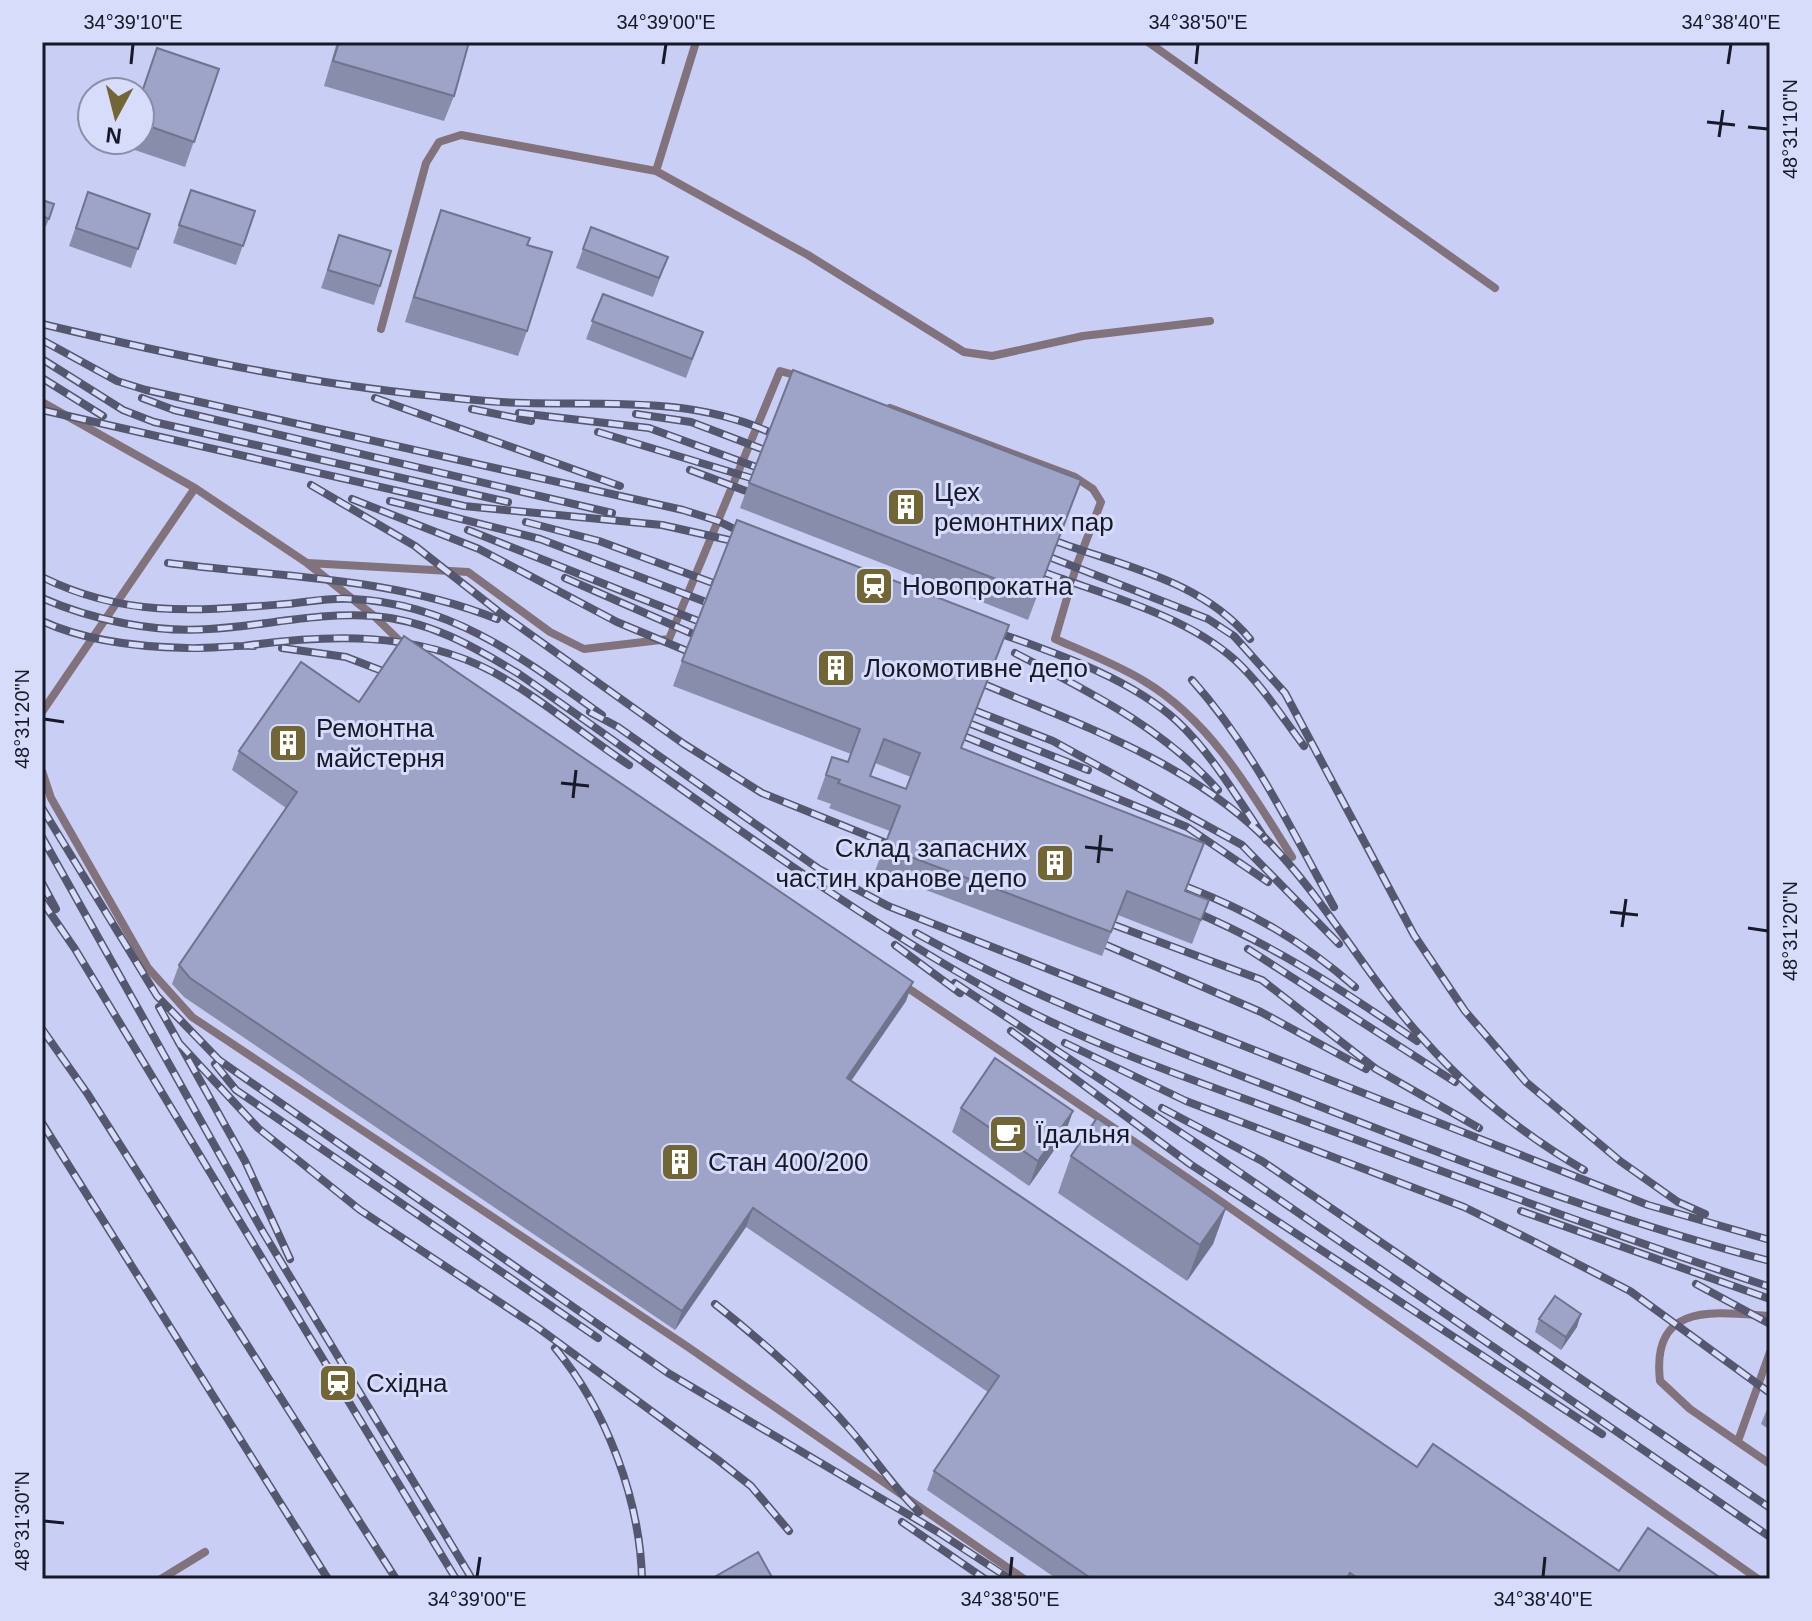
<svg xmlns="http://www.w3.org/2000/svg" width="1812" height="1621" viewBox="0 0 1812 1621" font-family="Helvetica,sans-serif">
	<rect width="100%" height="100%" fill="#c8cef4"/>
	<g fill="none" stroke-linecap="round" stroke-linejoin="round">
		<!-- service -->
		<path stroke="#81727c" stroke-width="8" d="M1148,42L1495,288
			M656,171L696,42
			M381,329L426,163L439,142L461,135L656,171L808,255L964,352L992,356L1083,336L1210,321
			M42,402L195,488L307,563L374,616L408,649
			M890,408L1075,477L1093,489L1101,502L1076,567L1055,639C1085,652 1116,664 1144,681C1211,721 1252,793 1292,857
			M308,563L468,572L550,632L584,649L669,639L780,371L798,376
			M42,712L195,488
			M42,771L51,798L148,968L192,1017L685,1345L1024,1579
			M902,984L1189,1179L1758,1579
			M1770,1316C1712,1312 1651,1302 1660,1381L1690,1409L1770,1464
			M1738,1441L1770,1352
			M161,1579L205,1552"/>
		<!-- rail casing -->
		<g stroke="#54576e" stroke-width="8">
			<path id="rail" d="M42,324C172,355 302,383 435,396C464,399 495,403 525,403C608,405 691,397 769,432
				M42,340L117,381L146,390L683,510L718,521L751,537
				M42,359L123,410L154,422L508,502
				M42,378L103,416
				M142,398L174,410L612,513
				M375,398L620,486
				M472,409L531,421
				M42,410L464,506L662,525L751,545
				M519,413L649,428L756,467
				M636,414L691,422L762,449
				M598,432L751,478
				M690,470L746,491
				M311,485L415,546L499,612L684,744L762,793L886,843
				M352,499L479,549L617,622L687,651
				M390,501L540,539L706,602
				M526,522L599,541L713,583
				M468,530L698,621
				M1058,542C1126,567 1202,581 1250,639
				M1052,558L1208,619L1234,636L1285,693L1414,935L1465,1011L1526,1082L1620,1161L1678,1202L1705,1214
				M168,563C279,577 392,577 497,619
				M1046,573C1108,596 1185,615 1235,660C1262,685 1282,717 1304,746
				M42,577C125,618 196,611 286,604C308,602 331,597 353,599C453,604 524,659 602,715
				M565,578L693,634
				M42,598C92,620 155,633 209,629C264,626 317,612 373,616C428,620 473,646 519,674C675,782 827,900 993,992C1091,1047 1200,1082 1305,1121C1460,1178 1614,1235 1770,1287
				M42,621C85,641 139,647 187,648C209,649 232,645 254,646
				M985,628C1048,651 1127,675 1178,722C1213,755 1239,801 1266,840
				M244,646C329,634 415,631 493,672C539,697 585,736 629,765
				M282,648L346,657L385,672
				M1015,653C1089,692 1162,727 1218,790
				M1192,680C1252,747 1291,829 1334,907
				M986,685C1083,726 1185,761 1262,835C1325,897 1365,976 1424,1040C1470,1092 1524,1135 1584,1170
				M976,711L1053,741L1242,845L1339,944
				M590,712L618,727L819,869L888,906L1648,1205L1770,1240
				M971,724L1088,770
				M966,737L1187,827L1268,882
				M42,808L157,996L219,1060L668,1373L938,1532L1010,1579
				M42,837L263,1232L472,1579
				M42,883L56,909
				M1187,887C1253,913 1301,940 1355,987
				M42,901L75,949L456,1579
				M1188,909C1272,944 1341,989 1417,1041
				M1114,925L1262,980L1376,1069L1479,1128
				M916,933C1033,998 1159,1044 1283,1092C1443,1155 1604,1218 1770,1261
				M895,945L960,993
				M1106,945L1261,1012L1366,1069
				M1248,949L1455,1082
				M955,983L1207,1150L1770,1537
				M159,1007L245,1161L290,1259
				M42,1029L87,1093L396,1579
				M1011,1031L1190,1164L1602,1434
				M179,1043L258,1128L360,1210L537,1327L718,1460L751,1486L789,1531
				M1065,1043L1186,1101L1464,1207L1531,1240L1630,1291L1770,1393
				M215,1064L236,1090L598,1338
				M1162,1108L1262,1161L1770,1508
				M42,1123L328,1579
				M1521,1211L1770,1299
				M1696,1284L1770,1324
				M715,1304C763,1342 807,1380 847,1426C872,1454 892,1486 919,1512
				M555,1348C606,1409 640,1499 642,1579
				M902,1522L985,1579"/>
		</g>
		<!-- rail -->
		<use href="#rail" stroke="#d7dcfa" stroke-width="5" stroke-dasharray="15" stroke-linecap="butt"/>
	</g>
	<!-- wall -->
	<path fill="#888dac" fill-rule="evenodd" d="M337,42H469L454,96L444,121L324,86Z
		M219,69L185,167L123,146L125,140H140V96Z
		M191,190L255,211L236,265L173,243Z
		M88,192L150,214L131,268L69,246Z
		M42,200L49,219L44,231H42Z
		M441,210L527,245V331L518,356L405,322L432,235Z
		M339,235L380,286L374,305L321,288Z
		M583,249L668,257L653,297L576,268Z
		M603,294L703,332L686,378L586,339Z
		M1081,480L1028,620L740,508L749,483Z
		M682,661L962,748L1185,892L1209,900L1192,944L1118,915L1102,956L875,871L890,831L829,808L831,804L817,799L832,757L848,762L851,754L673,686ZM875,763L911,777L906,789L870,776Z
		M359,702L906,1001L851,1081L1417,1467L1619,1571L1722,1579H1057L927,1490L934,1471L988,1392L746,1227L675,1330L184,997L172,984L179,965L286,808L232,770L239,751Z
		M961,1108L1073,1111L1064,1136L1029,1186L952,1132Z
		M1071,1156L1226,1208L1213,1244L1187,1281L1058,1193Z
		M1539,1319L1577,1327L1561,1350L1535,1332Z
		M1770,1402V1430L1761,1424Z"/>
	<!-- shaded-wall -->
	<path fill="#6f738c" d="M913,982L906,1001L840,1097L847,1078Z
		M1073,1111L1064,1136L1029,1186L1038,1161Z
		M753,1208L746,1227L675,1330L682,1311Z
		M1226,1208L1213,1244L1187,1281L1200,1245Z
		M1581,1314L1577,1327L1561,1350L1566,1337Z"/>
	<!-- building -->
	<path fill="#9ea4c8" stroke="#6f738c" stroke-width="2" fill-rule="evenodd" d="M339,42H469L454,96L333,61Z
		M157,48L219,69L194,142L140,123V98Z
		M191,190L255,211L243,246L179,225Z
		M88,192L150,214L138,249L76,228Z
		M42,200L54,204L49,219L42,216Z
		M441,210L530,238L527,245L552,252L527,331L414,297Z
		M591,227L668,257L659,278L583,249Z
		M339,235L391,251L380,286L328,270Z
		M603,294L703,332L692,359L592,321Z
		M793,370L1081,480L1037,595L749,483Z
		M737,520L1009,625L961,748L1204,843L1185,891L1209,900L1201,920L1127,891L1111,932L884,847L900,806L838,783L840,780L826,775L832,757L848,762L860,729L682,661ZM884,739L920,753L906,789L870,776Z
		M404,636L913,982L847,1078L1417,1467L1433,1444L1619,1571L1648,1528L1722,1579H1359L1350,1573L1346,1579H1092L934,1471L999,1376L753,1208L682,1311L190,978L179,965L297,792L239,751L301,662L359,702Z
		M995,1058L1073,1111L1038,1161L961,1108Z
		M1097,1118L1226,1208L1200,1245L1071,1156Z
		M1555,1296L1581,1314L1566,1337L1539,1319Z
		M758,1552L773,1579H711Z"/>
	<!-- ticks -->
	<path fill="none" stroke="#171927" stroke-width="3" d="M131,64L133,44M663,64L666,44M1196,64L1198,44M1728,64L1731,44M1707,122L1735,125M1748,127L1768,129M1719,137L1723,110M44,719L64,722M561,783L589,786M573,798L576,770M1085,847L1113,850M1098,863L1101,835M1610,912L1638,915M1622,927L1626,899M1748,928L1768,931M44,1521L64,1523M477,1577L480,1557M1010,1577L1012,1557M1543,1577L1545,1557"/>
	<!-- icons -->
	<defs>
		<g id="building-square" transform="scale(2)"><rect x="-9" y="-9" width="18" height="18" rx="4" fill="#726734" stroke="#d7dcfa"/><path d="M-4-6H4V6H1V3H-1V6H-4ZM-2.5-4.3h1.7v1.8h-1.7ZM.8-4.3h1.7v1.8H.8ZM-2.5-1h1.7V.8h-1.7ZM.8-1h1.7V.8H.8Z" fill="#fff"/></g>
		<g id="station-square" transform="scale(2)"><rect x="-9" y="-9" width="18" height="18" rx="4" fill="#726734" stroke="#d7dcfa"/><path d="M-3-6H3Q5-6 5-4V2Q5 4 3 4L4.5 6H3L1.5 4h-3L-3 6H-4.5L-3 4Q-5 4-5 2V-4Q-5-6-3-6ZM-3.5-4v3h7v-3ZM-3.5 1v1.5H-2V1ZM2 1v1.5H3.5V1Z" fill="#fff"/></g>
		<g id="cafe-square" transform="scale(2)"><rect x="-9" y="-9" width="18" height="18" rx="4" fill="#726734" stroke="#d7dcfa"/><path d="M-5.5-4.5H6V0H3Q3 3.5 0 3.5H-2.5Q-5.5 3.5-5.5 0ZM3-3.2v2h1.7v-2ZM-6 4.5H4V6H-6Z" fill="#fff"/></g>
	</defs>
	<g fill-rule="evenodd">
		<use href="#building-square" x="906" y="507"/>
		<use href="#station-square" x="874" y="586"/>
		<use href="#building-square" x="836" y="668"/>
		<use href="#building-square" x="288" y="743"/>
		<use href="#building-square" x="1055" y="863"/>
		<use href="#cafe-square" x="1008" y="1134"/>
		<use href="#building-square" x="680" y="1162"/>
		<use href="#station-square" x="338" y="1383"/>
	</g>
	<g text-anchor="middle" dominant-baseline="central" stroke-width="6" stroke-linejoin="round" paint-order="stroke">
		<!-- poi labels -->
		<g font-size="26" fill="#171927" stroke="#d7dcfa" text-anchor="start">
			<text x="934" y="492">Цех<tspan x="934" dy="30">ремонтних пар</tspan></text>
			<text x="902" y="586">Новопрокатна</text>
			<text x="864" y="668">Локомотивне депо</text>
			<text x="316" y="728">Ремонтна<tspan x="316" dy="30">майстерня</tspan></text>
			<text x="1027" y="848" text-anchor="end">Склад запасних<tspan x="1027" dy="30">частин кранове депо</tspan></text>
			<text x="1036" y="1134">Їдальня</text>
			<text x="708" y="1162">Стан 400/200</text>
			<text x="366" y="1383">Східна</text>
		</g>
	</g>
	<!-- border -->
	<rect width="1812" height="1621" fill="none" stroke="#d7dcfa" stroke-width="88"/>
	<!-- north arrow -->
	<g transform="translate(116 116) rotate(187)"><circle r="38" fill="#d7dcfa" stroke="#8a8ea6" stroke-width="2"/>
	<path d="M0-6L14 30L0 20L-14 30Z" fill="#726734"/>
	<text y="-12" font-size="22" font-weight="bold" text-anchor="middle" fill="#171927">N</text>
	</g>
	<rect x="44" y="44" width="1724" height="1533" fill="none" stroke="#171927" stroke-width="3"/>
	<g font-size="20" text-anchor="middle" fill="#171927">
		<text x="133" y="29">34°39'10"E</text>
		<text x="666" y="29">34°39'00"E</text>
		<text x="1198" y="29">34°38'50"E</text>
		<text x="1731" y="29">34°38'40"E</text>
		<text transform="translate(1790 129) rotate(-90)" y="7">48°31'10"N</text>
		<text transform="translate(22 719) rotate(-90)" y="7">48°31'20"N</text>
		<text transform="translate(1790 931) rotate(-90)" y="7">48°31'20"N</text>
		<text transform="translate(22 1521) rotate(-90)" y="7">48°31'30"N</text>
		<text x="477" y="1606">34°39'00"E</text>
		<text x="1010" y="1606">34°38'50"E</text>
		<text x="1543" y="1606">34°38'40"E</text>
	</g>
</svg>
